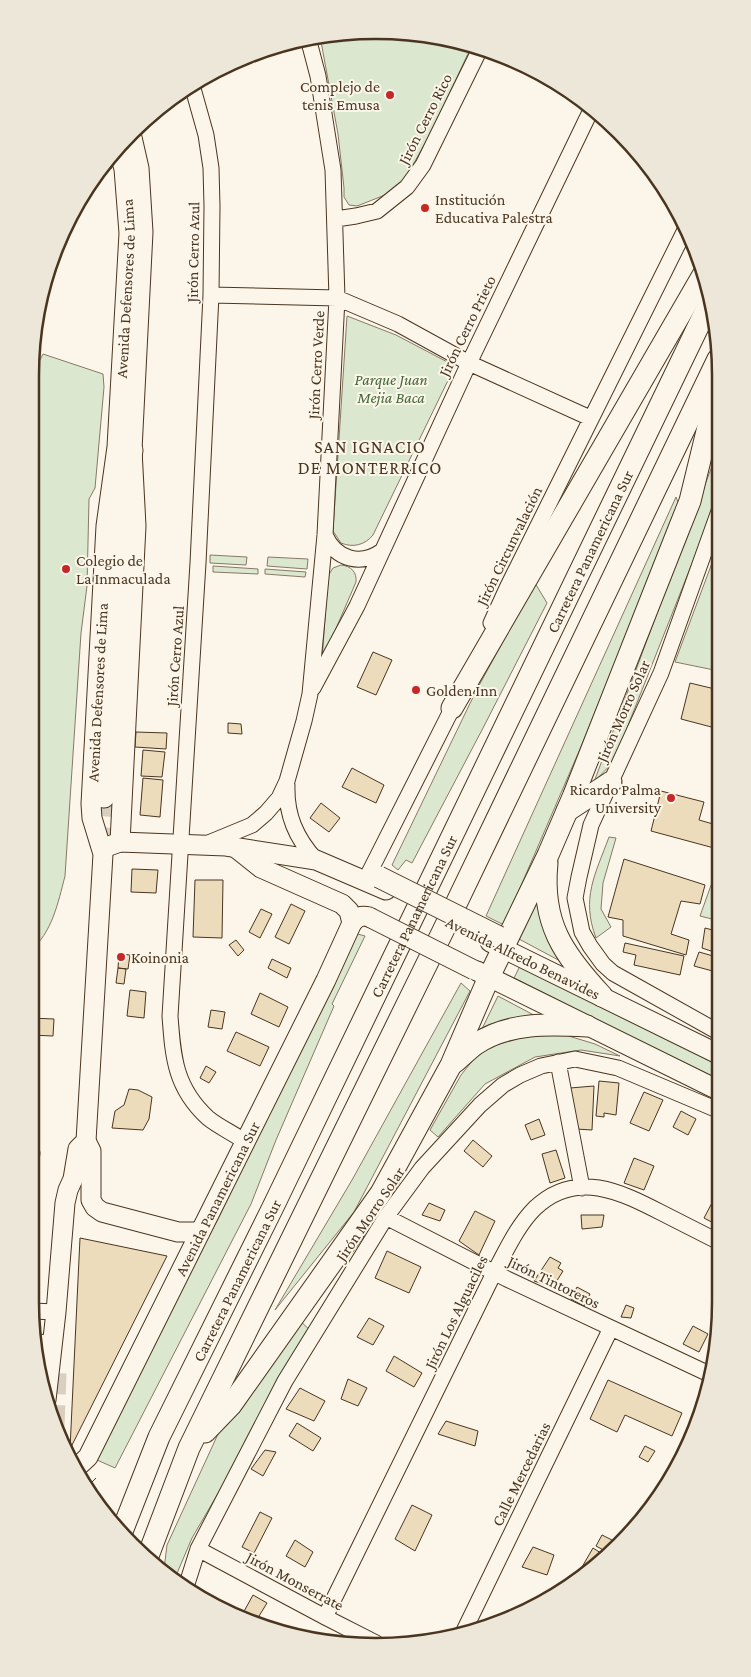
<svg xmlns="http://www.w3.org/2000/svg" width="751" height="1677" viewBox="0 0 751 1677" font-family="'Crimson Pro',serif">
	<rect width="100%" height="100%" fill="#fbf6e9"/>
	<!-- green -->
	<path fill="#dce7d0" stroke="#887966" d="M353,31L421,33L472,45L432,131L405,179L385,195L357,206L349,205L344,197V188L338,134L320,36Z
		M347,316L396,335L455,366L373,535C365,545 353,548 341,543L333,531Z
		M43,354L103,374L104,387L95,488L89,499L87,586L81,633L65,876C58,903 52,933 30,951V379Z
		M718,450L719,495L614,761L594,782Z
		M676,497L679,505L580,749L504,925L486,916Z
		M210,555L247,557L246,565L210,563Z
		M715,555L719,556V616L712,641L719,643V671L675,662Z
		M268,557L308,559L307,569L267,566Z
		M341,565C351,566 357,572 356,582L322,661L328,576L333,568Z
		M213,566L258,569V574L213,572Z
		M265,569L306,572L305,577L265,574Z
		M535,583L547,603L483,728L412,863L406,860L398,870L392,865L476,691Z
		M609,837L616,838L603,883L601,909L611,927L596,938C581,898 595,875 609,837Z
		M719,863H720V921L700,916Z
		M540,894L562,962L519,939Z
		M354,933L365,936L332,1004L334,1006L276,1140L251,1204L115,1468L97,1460L134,1377L219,1217Z
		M520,966L720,1064V1081L514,978Z
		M461,983L470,991L354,1212L275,1310L352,1180Z
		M498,996L545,1021L479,1035Z
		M562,1034L595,1044L620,1056L581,1050L535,1057L485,1084L438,1137L430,1130L461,1075L481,1050L522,1037Z
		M298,1319L312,1332L192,1538L175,1578L164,1569L167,1545L224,1421Z"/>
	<!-- building -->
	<path fill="#ecdcbc" stroke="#4a3520" d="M109,157L112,168L99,172Z
		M373,652L392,660L376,695L357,687Z
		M690,683L719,690V729L681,719Z
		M228,723L241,724L242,734L228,733Z
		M136,732L167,733L166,749L135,747Z
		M143,750L165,752L162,777L141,776Z
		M352,768L384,785L376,803L342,787Z
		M143,778L163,780L160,817L140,815Z
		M661,791L704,802L699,820L720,826L714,848L651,831Z
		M321,803L340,818L329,832L310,818Z
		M624,859L705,885L700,904L681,901L671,934L689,940L686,955L623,936V920L608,917Z
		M132,869L158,870L156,893L131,892Z
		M195,880H223L222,938L193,937Z
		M291,904L305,911L289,944L275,937Z
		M261,909L272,914L260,938L249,932Z
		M705,928L720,932V954L702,948Z
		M236,940L244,950L238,956L229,945Z
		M625,943L684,956L680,975L634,965L636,955L623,952Z
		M699,952L720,958V973L694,966Z
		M119,954L130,955L128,969L118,968Z
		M272,959L291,968L287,978L268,968Z
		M118,968L126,969L124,984L116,983Z
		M130,990L146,992L144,1018L127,1016Z
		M260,993L288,1007L279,1027L251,1014Z
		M211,1010L225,1012L222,1029L208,1027Z
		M30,1018L54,1019L53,1036L30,1035Z
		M236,1032L269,1047L260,1066L227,1051Z
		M206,1066L216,1072L209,1083L200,1078Z
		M599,1081L619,1083L616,1115L604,1113V1117L596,1116Z
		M594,1086L592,1130L576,1129L570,1088Z
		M129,1089L138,1090L152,1097L149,1119L143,1130L112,1128L115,1111L124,1105Z
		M644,1092L663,1100L649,1131L630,1123Z
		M681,1111L696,1119L688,1135L673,1127Z
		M539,1119L545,1135L531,1140L525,1125Z
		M31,1125L38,1142L40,1153L39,1161L32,1173H30Z
		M473,1140L492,1156L483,1167L464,1151Z
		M556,1150L565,1178L550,1183L542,1154Z
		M634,1158L654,1166L644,1190L624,1183Z
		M714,1199L721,1202V1227L704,1218Z
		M429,1203L445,1210L440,1221L422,1215Z
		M475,1211L495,1221L479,1255L459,1241Z
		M581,1215H604L602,1227L582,1229Z
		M80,1238L167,1256L70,1449Z
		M387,1251L421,1267L409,1293L375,1278Z
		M550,1257L561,1263L558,1268L563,1271L553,1287L534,1281Z
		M577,1287L590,1294L584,1306L571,1299Z
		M626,1305L634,1308L631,1318L621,1317Z
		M369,1318L384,1326L373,1345L357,1337Z
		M693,1326L708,1334L699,1352L683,1344Z
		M394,1356L422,1373L414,1387L386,1371Z
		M348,1379L367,1388L358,1406L341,1399Z
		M608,1380L682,1413L672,1436L625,1415L617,1432L590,1419Z
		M300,1388L325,1401L314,1421L286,1409Z
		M446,1421L478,1431L475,1446L438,1434Z
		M297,1423L321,1438L313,1451L289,1436Z
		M645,1446L655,1451L648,1462L639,1457Z
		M265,1450L276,1452L263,1476L251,1469Z
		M412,1505L432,1515L415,1551L395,1539Z
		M260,1512L272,1518L254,1553L242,1547Z
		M602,1535L618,1543L610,1550L609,1549L607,1552L596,1546Z
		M295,1540L313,1552L305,1567L286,1556Z
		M533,1547L554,1555L547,1575L522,1567Z
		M593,1548L604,1555L586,1569L582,1567Z
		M253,1595L267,1603L256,1621L242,1615Z"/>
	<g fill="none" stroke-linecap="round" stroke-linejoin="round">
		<!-- highway-tunnel -->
		<path stroke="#d8cfc1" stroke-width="21" stroke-dasharray="21 11" stroke-linecap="butt" d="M100,848L104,797
			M54,1426L56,1373"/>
		<!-- minor casing -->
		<g stroke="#4a3520" stroke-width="17">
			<path id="minor" d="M192,85L206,135L211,168L212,206L211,295L198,563L170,1016C173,1057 175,1088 208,1118C219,1127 233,1133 244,1141
				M336,219L356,216L377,211L407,187L423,165L481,47
				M211,295L337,298L398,324L469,363L590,418
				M719,511L661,673L591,825L579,877L575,898L582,932L590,946L603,964L613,973L720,1033
				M325,535C336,560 361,566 382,551
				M491,623L507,588L686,228
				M313,688L357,606L469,363L592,108
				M287,785C286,815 296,838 316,860
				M206,844L252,825L266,813L279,798L287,781L304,721L310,694L325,535L337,298L333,170L318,76L308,38
				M365,881L457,699
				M558,1062L582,1188
				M386,1217L507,1279L709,1374
				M32,1311L56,1312
				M37,1342L52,1343
				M198,1549L325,1617L376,1643
				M186,1587L198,1549L285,1381L386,1217L422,1168L480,1105L503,1085L520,1075L541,1066L575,1059L618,1068L720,1111
				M325,1617L494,1273C506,1251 517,1226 535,1208C576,1169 621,1192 662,1213C682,1223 701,1233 721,1243
				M462,1635L611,1328"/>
		</g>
		<!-- major casing -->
		<g stroke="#4a3520" stroke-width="21">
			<g id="major">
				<path d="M120,842L136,526L132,450L143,232L139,168L131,133"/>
				<path d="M109,846L120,842L226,846L316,860L386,890"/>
				<path d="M236,848L261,868L342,904L349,911L352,923"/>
				<path d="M490,942L720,1055"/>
				<path d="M477,971L720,1091"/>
				<path d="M86,1141L91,1151V1200L95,1207L102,1212L178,1232H200"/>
				<path id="s1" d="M46,1400L56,1312L65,1203L68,1190L73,1179L78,1149L86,1141L103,854L92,818L91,804L106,526L117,447L129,233L124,169L118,146"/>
				<path id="s2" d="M74,1470L88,1457L326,980L352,923C357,917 361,915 369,917"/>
			</g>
		</g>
		<!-- highway casing -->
		<g stroke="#4a3520" stroke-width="23">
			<g id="highway">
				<path d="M452,708L703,275"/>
				<path d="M104,797L122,524L132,450"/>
				<path d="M567,811L611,782"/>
				<path d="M547,863C541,923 563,954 602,996"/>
				<path d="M455,1062C462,1056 469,1049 476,1044C509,1022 550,1024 587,1026"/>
				<path d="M205,1432L231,1405L381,1193L451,1065L489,977L548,855L573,797L678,531L690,501L718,386"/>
				<path id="s3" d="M121,1534L159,1437L273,1207L710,302"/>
				<path d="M148,1556L189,1448L443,931L718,359"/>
			</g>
		</g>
		<!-- minor -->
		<use href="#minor" stroke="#fbf6e9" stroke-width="15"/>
		<!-- major -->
		<use href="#major" stroke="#fbf6e9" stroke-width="19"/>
		<!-- highway -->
		<use href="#highway" stroke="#fbf6e9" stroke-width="21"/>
		<!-- major-bridge casing -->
		<g stroke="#4a3520" stroke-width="21" stroke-linecap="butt">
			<path id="major-bridge" d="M369,917L474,970"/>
		</g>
		<!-- highway-bridge casing -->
		<g stroke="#4a3520" stroke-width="23" stroke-linecap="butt">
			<path id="highway-bridge" d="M379,877L499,937"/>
		</g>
		<!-- major-bridge -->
		<use href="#major-bridge" stroke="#fbf6e9" stroke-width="19"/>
		<!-- highway-bridge -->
		<use href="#highway-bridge" stroke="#fbf6e9" stroke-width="21"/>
		<!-- fence -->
		<path stroke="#4a3520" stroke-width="1" stroke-dasharray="6 2.5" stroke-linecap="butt" d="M86,1488L96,1478"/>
	</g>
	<!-- markers -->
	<g fill="#c62828" stroke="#fbf6e9" stroke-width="2">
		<circle cx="390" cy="95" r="5"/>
		<circle cx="425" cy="208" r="5"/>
		<circle cx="66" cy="569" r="5"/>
		<circle cx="416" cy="690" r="5"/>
		<circle cx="671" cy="798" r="5"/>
		<circle cx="121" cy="957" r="5"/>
	</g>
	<g text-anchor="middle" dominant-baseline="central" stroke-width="4" stroke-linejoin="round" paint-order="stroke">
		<!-- poi labels -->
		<g font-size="16" fill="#4a3520" stroke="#fbf6e9" text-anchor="start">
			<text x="380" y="86" text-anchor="end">Complejo de<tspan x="380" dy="18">tenis Emusa</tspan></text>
			<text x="435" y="199">Institución<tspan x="435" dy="18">Educativa Palestra</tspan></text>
			<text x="76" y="560">Colegio de<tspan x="76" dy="18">La Inmaculada</tspan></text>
			<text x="426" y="690">Golden Inn</text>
			<text x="661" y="789" text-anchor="end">Ricardo Palma<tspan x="661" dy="18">University</tspan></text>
			<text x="131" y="957">Koinonia</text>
		</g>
		<!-- street labels -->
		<g font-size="16" fill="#4a3520" stroke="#fbf6e9">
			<text transform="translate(425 119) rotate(-63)">Jirón Cerro Rico</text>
			<text transform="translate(193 252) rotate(-89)">Jirón Cerro Azul</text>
			<text stroke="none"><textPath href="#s1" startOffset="1121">Avenida Defensores de Lima</textPath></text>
			<text transform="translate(467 326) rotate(-64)">Jirón Cerro Prieto</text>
			<text transform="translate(316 365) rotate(-87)">Jirón Cerro Verde</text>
			<text transform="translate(509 546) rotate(-64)">Jirón Circunvalación</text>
			<text stroke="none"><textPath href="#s3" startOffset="1089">Carretera Panamericana Sur</textPath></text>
			<text transform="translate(175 656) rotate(-86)">Jirón Cerro Azul</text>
			<text stroke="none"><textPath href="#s1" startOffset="716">Avenida Defensores de Lima</textPath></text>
			<text transform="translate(623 711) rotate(-66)">Jirón Morro Solar</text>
			<text stroke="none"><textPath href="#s3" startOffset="684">Carretera Panamericana Sur</textPath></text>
			<text transform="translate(523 958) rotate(26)">Avenida Alfredo Benavides</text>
			<text stroke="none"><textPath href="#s2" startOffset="308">Avenida Panamericana Sur</textPath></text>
			<text transform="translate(370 1214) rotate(-56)">Jirón Morro Solar</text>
			<text stroke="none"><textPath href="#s3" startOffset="279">Carretera Panamericana Sur</textPath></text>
			<text transform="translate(554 1282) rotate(26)">Jirón Tintoreros</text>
			<text transform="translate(456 1312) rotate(-64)">Jirón Los Alguaciles</text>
			<text transform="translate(521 1474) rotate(-64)">Calle Mercedarias</text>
			<text transform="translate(295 1581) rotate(28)">Jirón Monserrate</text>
		</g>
		<!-- park labels -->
		<g font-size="16" font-style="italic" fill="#436837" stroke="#fbf6e9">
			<text x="391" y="379">Parque Juan<tspan x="391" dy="18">Mejia Baca</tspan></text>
		</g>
		<!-- neighbourhood labels -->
		<g font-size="18" letter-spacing="1" fill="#4a3520" stroke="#fbf6e9">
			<text x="370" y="447">SAN IGNACIO<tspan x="370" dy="21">DE MONTERRICO</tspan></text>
		</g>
	</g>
	<!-- crop -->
	<path d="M0 0H751V1677H0ZM375 39H376A336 336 0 0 1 712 375V1302A336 336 0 0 1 376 1638H375A336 336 0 0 1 39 1302V375A336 336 0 0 1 375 39Z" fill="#ede7d9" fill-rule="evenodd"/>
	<path fill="none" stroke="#4a3520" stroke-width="2.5" d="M375 39H376A336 336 0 0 1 712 375V1302A336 336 0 0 1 376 1638H375A336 336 0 0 1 39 1302V375A336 336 0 0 1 375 39Z"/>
</svg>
